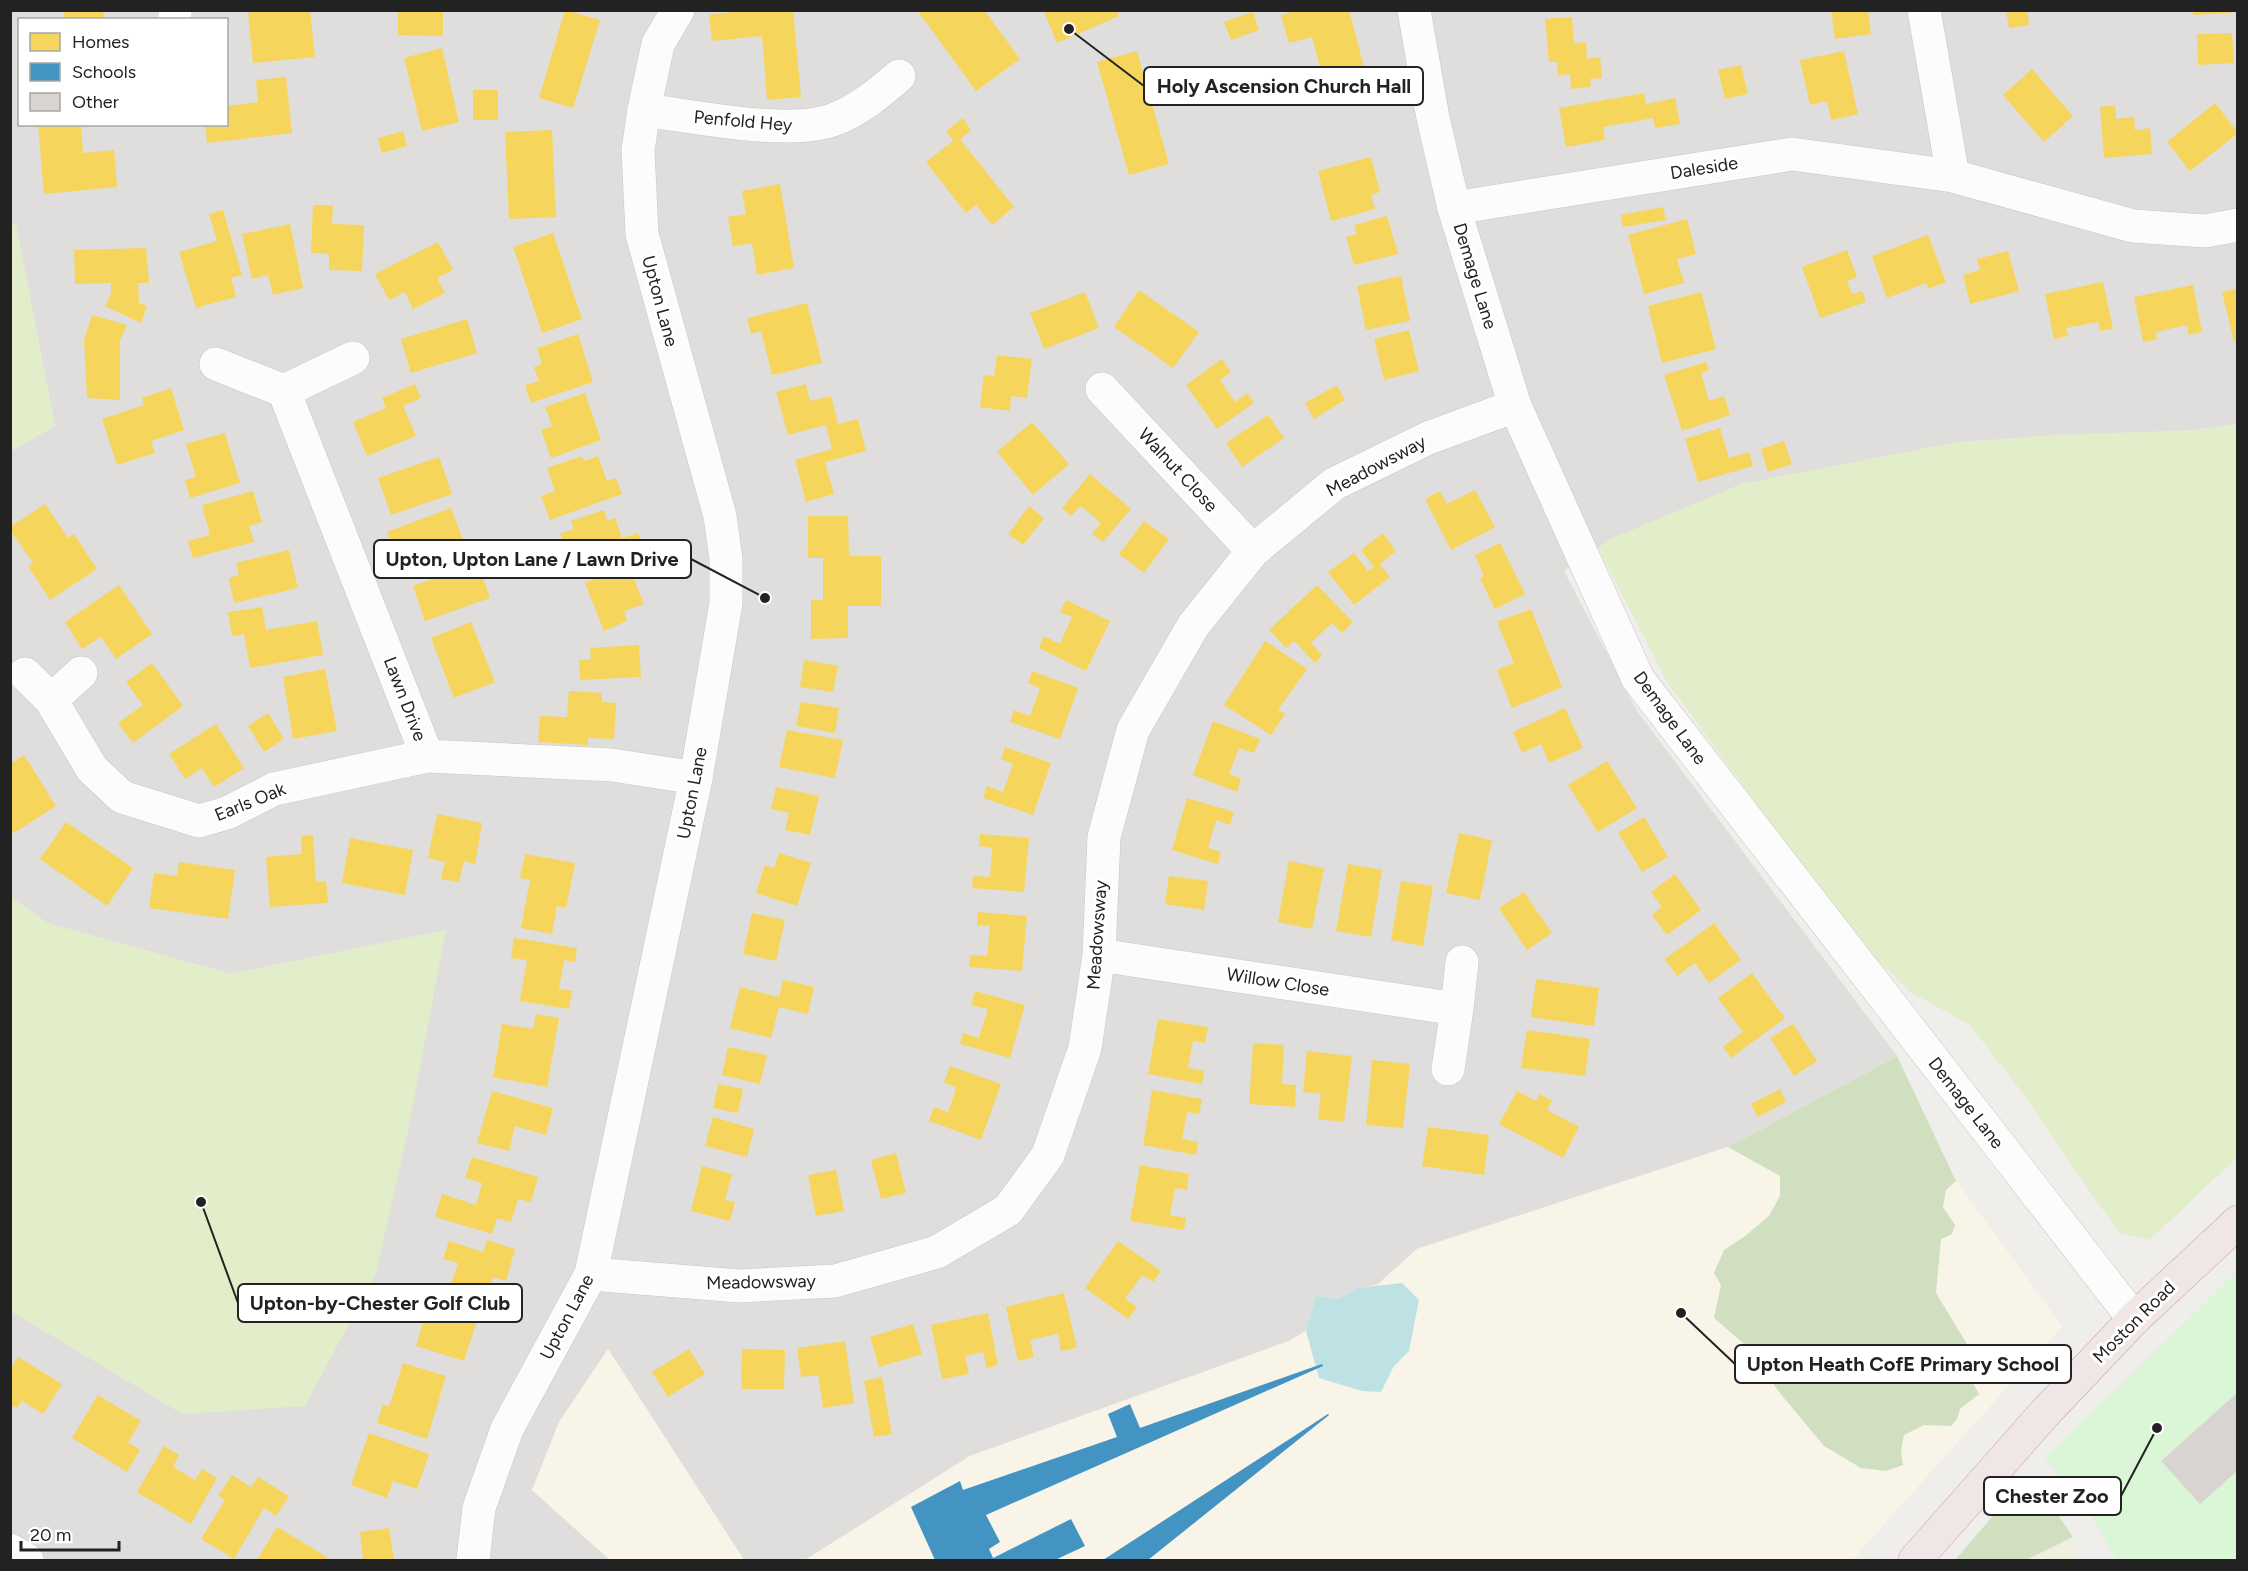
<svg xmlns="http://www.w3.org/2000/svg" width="2248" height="1571" viewBox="0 0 2248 1571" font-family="Figtree,sans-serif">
	<rect width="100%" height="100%" fill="#f0eeeb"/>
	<!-- residential -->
	<path fill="#dfdedc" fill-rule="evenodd" d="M11,11H2237V424L2196,430L1959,442L1865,460L1613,538L1564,571L1637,711L1897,1056L1728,1147L1417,1249L1377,1285L1357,1288L1338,1299L1316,1297L1306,1331L1289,1341L970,1456L805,1560H744L608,1349L532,1490L610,1560H11V1311L183,1414L446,930L231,974L47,923L11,897V451L55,426L16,226L11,225ZM20,20H226V124H20Z"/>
	<!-- education -->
	<path fill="#f8f5e8" d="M1897,1056L1956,1181L2062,1326L1852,1560H805L970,1456L1289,1341L1306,1331L1316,1296L1338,1299L1357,1288L1377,1285L1417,1249L1728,1147Z
		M608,1349L744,1560H610L532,1490L559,1422Z"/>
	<!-- farmland -->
	<path fill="#f1efde" d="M2073,1537L2076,1560H2026Z"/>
	<!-- grass -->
	<path fill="#e2edc9" d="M11,225H16L55,426L11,451Z
		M2237,424V1157L2150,1240L2120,1233L2095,1199L2028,1100L1969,1024L1912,993L1857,941L1667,682L1598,548L1613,538L1741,484L1959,442L2055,435L2196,430Z
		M11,897L47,923L231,974L446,930L408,1131L376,1273L305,1406L183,1414L11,1311Z"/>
	<!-- forest -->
	<path fill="#cfdfc0" d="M1897,1056L1956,1181L1946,1190L1943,1207L1955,1225L1952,1234L1941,1239L1936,1293L1970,1349L1964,1367L1979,1394L1960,1409L1957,1419L1951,1426L1924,1425L1904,1435L1901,1450L1903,1465L1886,1471L1861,1468L1824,1446L1779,1392L1750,1349L1714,1318L1721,1285L1714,1273L1724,1250L1744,1237L1769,1216L1780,1196V1176L1728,1147Z
		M2017,1488L2046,1497L2073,1537L2026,1560H1955Z"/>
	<!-- park -->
	<path fill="#dbf5d7" d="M2237,1272V1560H2116L2098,1526L2045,1458Z"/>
	<!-- water -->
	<path fill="#bee1e4" d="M1402,1283L1419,1300L1409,1351L1394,1366L1381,1392L1362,1391L1319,1378L1306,1331L1316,1296L1338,1299L1357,1288Z"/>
	<!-- homes -->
	<path fill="#f6d55c" d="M64,10H103L104,20H65Z
		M269,10H310L315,57L253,63L248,13Z
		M398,10H443V36L398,35Z
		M565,10L600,20L573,108L539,98Z
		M749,10H793L801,97L767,100L762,36L712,41L709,15Z
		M917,10H984L1020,59L976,91Z
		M1043,10H1116L1119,16L1057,43Z
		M1299,10H1349L1364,67L1323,78L1312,37L1289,43L1281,15Z
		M1831,10H1868L1871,34L1835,39Z
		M2006,10H2027L2029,25L2009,28Z
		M2193,10H2231V13L2193,15Z
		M1253,12L1259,30L1231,40L1224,22Z
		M1572,17L1574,43L1586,42L1587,59L1600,57L1602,78L1590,79L1591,87L1571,89L1570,74L1558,75L1557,62H1549L1545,19Z
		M2232,33L2234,63L2198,65L2197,34Z
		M442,48L459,122L422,131L404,58Z
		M1137,51L1169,164L1129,175L1097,62Z
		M1844,51L1858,114L1831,120L1827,101L1810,105L1800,60Z
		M1741,65L1748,94L1725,99L1718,70Z
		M2032,69L2073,116L2044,142L2003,95Z
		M286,77L292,133L207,143L205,124H226V106L258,102L256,80Z
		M473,90H498V120H473Z
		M1644,93L1646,104L1675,98L1680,124L1655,128L1653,118L1603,127L1605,140L1566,147L1559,108Z
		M2215,103L2238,133L2190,171L2167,142Z
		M2115,105L2116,119L2134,117L2135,130L2150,128L2152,154L2104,158L2100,107Z
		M963,118L971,130L960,139L1014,207L992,225L976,205L966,213L926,162L953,141L946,131Z
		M38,124H81L83,153L114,150L117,187L44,194Z
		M552,130L556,217L509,219L505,132Z
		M403,131L407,146L382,153L378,138Z
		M1371,157L1380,192L1371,195L1375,209L1331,221L1318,171Z
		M780,184L794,268L757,275L752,243L733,246L728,217L746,214L742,191Z
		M313,205H333L332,224L364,225L362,271L329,270V254L311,253Z
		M1663,207L1666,220L1623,227L1621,215Z
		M223,210L242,275L231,278L236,297L196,308L179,252L217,241L209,214Z
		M1387,216L1398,254L1354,265L1346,237L1357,234L1354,225Z
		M1687,219L1696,254L1677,259L1684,283L1644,294L1628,235Z
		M290,224L303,288L273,295L268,275L252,279L242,234Z
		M553,233L582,319L542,333L513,247Z
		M1928,235L1946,282L1928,289L1926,283L1887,298L1872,256Z
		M438,242L453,270L437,278L445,293L413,309L405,292L389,300L375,274Z
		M146,248L149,283H138L139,303L147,306L141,323L105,306L111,293V283L75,284L74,250Z
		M1847,250L1857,277L1847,281L1852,294L1862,291L1866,302L1820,318L1802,267Z
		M2008,251L2019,291L1970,304L1963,275L1980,270L1977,259Z
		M1401,276L1410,321L1366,330L1357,286Z
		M2103,282L2113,329L2100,331L2098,322L2066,328L2068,336L2054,339L2045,294Z
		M2193,285L2202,332L2189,335L2187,325L2156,332L2157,339L2143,342L2134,297Z
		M2238,288V341L2234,342L2222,292Z
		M1139,290L1199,332L1173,368L1114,327Z
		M1085,292L1099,328L1044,349L1030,313Z
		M1701,292L1716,349L1662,363L1648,306Z
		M807,303L822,363L772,375L761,331L751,334L747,318Z
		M92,315L127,325L120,340V400L87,398L84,341Z
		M467,319L477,353L411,373L401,339Z
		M1409,330L1419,371L1384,380L1374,339Z
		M578,334L593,382L531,403L525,385L539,381L534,367L542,364L537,348Z
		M997,355L1032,359L1027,398L1011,396L1010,411L980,407L984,375L994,376Z
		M1222,359L1231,372L1220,380L1235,402L1247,393L1254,403L1217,429L1186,385Z
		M1706,362L1709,370L1701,373L1709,401L1724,396L1730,415L1682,431L1664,375Z
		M415,384L421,398L403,406L416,436L367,456L353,422L386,408L382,398Z
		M806,384L810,401L831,396L838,424L858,419L866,451L825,462L834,494L806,502L795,460L832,449L826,425L788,435L776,392Z
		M1337,385L1345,400L1314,419L1305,403Z
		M171,388L184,430L151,441L155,453L117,465L102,419L144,405L142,398Z
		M585,393L601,440L551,458L541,430L552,426L545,407Z
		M1268,415L1284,438L1242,467L1226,443Z
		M1032,422L1069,464L1033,495L997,452Z
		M1720,428L1729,458L1749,452L1753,466L1698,482L1685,439Z
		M225,433L240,483L190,498L185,480L196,477L186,444Z
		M1784,441L1792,464L1768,472L1761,449Z
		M582,456L584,461L598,456L607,481L616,478L622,494L550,520L541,496L555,491L547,468Z
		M439,457L452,494L391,515L378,478Z
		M1090,474L1131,509L1103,542L1092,534L1101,523L1081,506L1071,516L1062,508Z
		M1475,490L1495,527L1451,550L1425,499L1440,491L1447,504Z
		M253,491L262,522L249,526L254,542L193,558L188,541L210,535L202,505Z
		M45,504L68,538L74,534L97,569L50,600L28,566L33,563L10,530V527Z
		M1029,506L1044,518L1023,545L1008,534Z
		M451,508L467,551L432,565L426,551L398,561L387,532Z
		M604,510L607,521L615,518L622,538L638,533L644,552L574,576L560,534L574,529L571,521Z
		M808,516H848L849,556H881V606H848V638L811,639V600H823V558H808Z
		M1144,521L1169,539L1144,573L1119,554Z
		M1383,533L1396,551L1380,564L1390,577L1354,605L1328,572L1354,553L1368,571L1374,567L1361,550Z
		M1500,543L1525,594L1495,609L1480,578L1484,576L1475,555Z
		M289,550L298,588L234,603L229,578L239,575L236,563Z
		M639,562L643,572L633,577L644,604L624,611L627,621L604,631L585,583Z
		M478,563L490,598L425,621L413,586Z
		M119,585L152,634L116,659L101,637L82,649L65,622Z
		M1317,585L1353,622L1342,633L1332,623L1311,643L1322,655L1315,663L1294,641L1286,648L1269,630Z
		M1066,600L1110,621L1086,671L1039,648L1044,636L1060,644L1072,617L1060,612Z
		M262,607L266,630L317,621L323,655L250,668L244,634L232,636L228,612Z
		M1531,609L1562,687L1512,708L1497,670L1514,663L1497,622Z
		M471,622L495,682L454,698L431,638Z
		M1265,641L1307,669L1278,710L1285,714L1271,735L1224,705Z
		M639,645L641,677L580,680L579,660L591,659L590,648Z
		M804,660L838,666L833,692L800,687Z
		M152,663L183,706L133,743L118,723L143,705L126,682Z
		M325,669L337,731L293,739L283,677Z
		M1032,671L1078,688L1060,739L1010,722L1014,710L1030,716L1040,688L1028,683Z
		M569,691L602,693V702L616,703L614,739L588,738V745L538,742L540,716L567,717Z
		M801,702L839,708L835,733L796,726Z
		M1565,708L1583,748L1549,763L1541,744L1522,753L1513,732Z
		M268,713L284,739L264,752L248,726Z
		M1213,721L1260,739L1254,753L1239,748L1229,774L1241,778L1237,792L1193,775Z
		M216,724L244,768L214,787L202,768L185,779L169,754Z
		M787,730L843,740L835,778L779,767Z
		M1005,747L1051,763L1033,815L983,798L987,786L1003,792L1013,764L1001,759Z
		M24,755L56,806L14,833L10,828V760L12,763Z
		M1607,761L1637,808L1598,832L1568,785Z
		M776,787L819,796L810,835L785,830L789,813L771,809Z
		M1187,798L1234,812L1230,825L1216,820L1208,848L1221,852L1218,864L1172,850Z
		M437,814L482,823L475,864L464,861L459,882L441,879L445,862L428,858Z
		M1644,817L1668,857L1642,872L1618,833Z
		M66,822L133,868L107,906L40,859Z
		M1459,833L1492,840L1480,900L1446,893Z
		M980,834L1029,838L1024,892L972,888L973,876L990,877L992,848L979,846Z
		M313,835L316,882L326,881L328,903L270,907L266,857L302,854L301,836Z
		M350,838L413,850L405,895L342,883Z
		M779,853L811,863L797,906L756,893L765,865L774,868Z
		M525,854L575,863L566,908L557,906L552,934L521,928L530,880L520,878Z
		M1289,861L1324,868L1312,929L1278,922Z
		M179,862L235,870L228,919L149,908L154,873L177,876Z
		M1348,864L1382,870L1371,937L1336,931Z
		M1675,874L1701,910L1667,935L1652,915L1662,907L1651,892Z
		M1169,876L1208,881L1204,910L1165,904Z
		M1401,881L1433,886L1423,946L1391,940Z
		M1524,892L1552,933L1527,950L1499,908Z
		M978,912L1027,916L1022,971L969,967L970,955L987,956L990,926L977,925Z
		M752,913L785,920L776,961L743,954Z
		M1714,923L1741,960L1709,983L1695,963L1677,976L1665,959Z
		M514,938L577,948L575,962L564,960L559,989L572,991L569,1009L520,1001L527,960L511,958Z
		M1752,973L1785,1018L1731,1058L1723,1047L1743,1032L1718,998Z
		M1536,979L1599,988L1594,1026L1531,1017Z
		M783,980L814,987L808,1014L779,1007L771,1038L730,1028L740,987L779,997Z
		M975,991L1025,1005L1010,1058L960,1044L963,1033L979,1038L984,1021L988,1009L971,1005Z
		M536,1014L559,1018L547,1087L493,1077L502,1024L533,1029Z
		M1158,1019L1208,1027L1205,1043L1193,1041L1188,1068L1204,1071L1202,1084L1148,1074Z
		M1793,1024L1817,1061L1794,1076L1770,1038Z
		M1527,1030L1590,1039L1585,1076L1521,1068Z
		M1253,1043L1284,1045L1282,1084L1296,1085L1295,1107L1249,1104Z
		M728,1047L767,1055L760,1084L722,1075Z
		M1307,1051L1352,1056L1344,1122L1318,1119L1321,1094L1303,1092Z
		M1372,1060L1410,1064L1403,1128L1366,1125Z
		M950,1066L1001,1084L981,1140L929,1121L934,1107L948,1112L953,1098L956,1087L944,1083Z
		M718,1084L743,1089L738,1113L713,1108Z
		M1780,1089L1786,1102L1758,1117L1751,1104Z
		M1152,1090L1202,1099L1199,1114L1187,1112L1182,1139L1198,1142L1196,1155L1143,1145Z
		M492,1091L553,1108L546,1135L515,1126L509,1151L477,1143Z
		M1517,1091L1536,1101L1540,1094L1552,1101L1547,1110L1579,1127L1563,1158L1499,1124Z
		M713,1117L754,1129L747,1157L705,1146Z
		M1428,1127L1489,1135L1484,1175L1422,1166Z
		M896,1153L906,1193L881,1199L871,1160Z
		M472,1157L538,1177L531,1202L518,1199L511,1222L497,1218L492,1234L435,1217L442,1194L476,1205L482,1183L465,1178Z
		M1140,1165L1189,1174L1187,1190L1175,1188L1170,1215L1186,1218L1184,1230L1130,1221Z
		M702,1166L732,1174L725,1200L735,1202L730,1221L691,1211Z
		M836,1170L844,1211L816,1216L808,1175Z
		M487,1240L515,1249L506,1281L493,1277L486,1302L449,1290L458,1263L443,1259L449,1241L483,1252Z
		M1118,1241L1161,1271L1153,1282L1142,1275L1125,1299L1137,1307L1128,1319L1085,1288Z
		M1064,1293L1077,1348L1061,1351L1058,1334L1043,1337L1030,1340L1034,1357L1018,1361L1006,1307Z
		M443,1297L481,1309L464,1361L416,1346L427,1310L438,1314Z
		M988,1313L998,1365L987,1368L983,1352L965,1356L969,1374L942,1379L931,1325Z
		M913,1324L922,1354L879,1367L870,1337Z
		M845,1341L854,1403L823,1408L818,1375L801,1377L797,1348Z
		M689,1349L705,1374L668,1397L652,1372Z
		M742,1349L785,1350L784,1389H741Z
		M18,1357L62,1384L43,1414L22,1401L17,1408L10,1404V1370Z
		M403,1363L446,1376L427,1439L377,1423L383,1404L389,1407Z
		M882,1377L892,1434L874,1437L864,1381Z
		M98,1395L141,1421L128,1442L140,1450L127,1472L72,1438Z
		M369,1433L429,1454L417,1489L393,1481L387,1498L351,1485Z
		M164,1446L179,1455L173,1467L195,1480L202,1469L217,1478L191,1524L137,1492Z
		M232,1475L251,1487L258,1477L289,1496L276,1516L264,1508L234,1559L201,1539L225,1500L218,1496Z
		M277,1527L327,1557L325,1560H257Z
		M389,1528L394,1560H363L360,1532Z"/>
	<!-- schools -->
	<path fill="#4393c3" d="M1322,1364L1323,1366L986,1515L1000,1542L989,1549L993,1558L1071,1519L1085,1546L1055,1560H935L911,1507L960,1481L963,1490L1117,1437L1108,1414L1130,1404L1140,1428Z
		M1328,1414L1329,1415L1148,1560H1103Z"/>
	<!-- building -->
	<path fill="#d7d4d2" d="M2238,1392V1470L2200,1504L2161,1461Z"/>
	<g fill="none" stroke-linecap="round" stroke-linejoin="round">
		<!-- minor casing -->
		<g stroke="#c7c6c5" stroke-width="34">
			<path id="minor" d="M175,10V20
				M1924,10L1953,176
				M644,110C693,116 791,137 835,119C859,110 879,93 899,76
				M1454,208L1792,154L1953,176L2133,226L2205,231L2238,225
				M216,364L284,391L353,358
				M1102,389L1253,551
				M284,391L427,756L612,765L696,778
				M25,674L51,700L92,769L122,797L199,821L227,813L274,789L427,756
				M51,700L81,673
				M1099,955L1457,1009L1448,1069
				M1457,1009L1462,962
				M591,1274L739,1286L835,1281L937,1252L1008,1210L1048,1155L1085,1048L1099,955L1104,837L1133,730L1193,626L1253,551L1334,484L1428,438L1515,406"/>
		</g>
		<!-- tertiary casing -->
		<g stroke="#c7c6c5" stroke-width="34">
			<path id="tertiary" d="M1414,10L1433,118L1454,208L1515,406L1638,679L2134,1319
				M10,1550L27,1560
				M473,1560L479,1508L507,1429L591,1274L696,778L726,603V559L720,516L642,234L638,150L644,110L658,44L678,10"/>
		</g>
		<!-- trunk casing -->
		<g stroke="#c6a1b1" stroke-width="34">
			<path id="trunk" d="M1915,1560L2044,1414L2134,1319L2238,1222"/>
		</g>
		<!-- minor -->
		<use href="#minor" stroke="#fdfcfc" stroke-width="33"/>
		<!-- tertiary -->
		<use href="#tertiary" stroke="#fdfcfc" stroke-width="33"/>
		<!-- trunk -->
		<use href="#trunk" stroke="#f0e6e5" stroke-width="33"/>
	</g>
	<g text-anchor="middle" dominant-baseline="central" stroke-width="6" stroke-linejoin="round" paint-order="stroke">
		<!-- street labels -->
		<g font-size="18" fill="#222" stroke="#fff">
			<text transform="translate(743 121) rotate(5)">Penfold Hey</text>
			<text transform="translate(1704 168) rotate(-9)">Daleside</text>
			<text transform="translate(1475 276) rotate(73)">Demage Lane</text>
			<text transform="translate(660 301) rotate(75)">Upton Lane</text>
			<text transform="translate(1376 466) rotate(-28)">Meadowsway</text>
			<text transform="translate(1178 470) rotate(47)">Walnut Close</text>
			<text transform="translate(405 699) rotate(69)">Lawn Drive</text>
			<text transform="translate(1670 718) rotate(54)">Demage Lane</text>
			<text transform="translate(692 793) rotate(-79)">Upton Lane</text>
			<text transform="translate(250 802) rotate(-22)">Earls Oak</text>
			<text transform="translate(1097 935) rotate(-86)">Meadowsway</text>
			<text transform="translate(1278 982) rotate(9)">Willow Close</text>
			<text transform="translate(1966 1103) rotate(52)">Demage Lane</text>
			<text transform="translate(761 1282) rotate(-1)">Meadowsway</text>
			<text transform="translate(567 1317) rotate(-62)">Upton Lane</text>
			<text transform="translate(2134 1322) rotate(-45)">Moston Road</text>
		</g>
	</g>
	<!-- callouts -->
	<path fill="none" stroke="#222" stroke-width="2" d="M1069 29L1144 86M765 598L691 559M201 1202L238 1303M1681 1313L1735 1364M2157 1428L2121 1496"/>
	<g fill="#222" stroke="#fff" stroke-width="2">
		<circle cx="1069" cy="29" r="6"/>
		<circle cx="765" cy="598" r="6"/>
		<circle cx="201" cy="1202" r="6"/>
		<circle cx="1681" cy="1313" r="6"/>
		<circle cx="2157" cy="1428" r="6"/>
	</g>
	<g fill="#fff" stroke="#222" stroke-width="2">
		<rect x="1144" y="67" width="279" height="38" rx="6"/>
		<rect x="374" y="540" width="317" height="38" rx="6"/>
		<rect x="238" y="1284" width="284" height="38" rx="6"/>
		<rect x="1735" y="1345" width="336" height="38" rx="6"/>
		<rect x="1984" y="1477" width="137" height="38" rx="6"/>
	</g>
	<g font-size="20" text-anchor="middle" font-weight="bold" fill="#222">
		<text x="1284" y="93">Holy Ascension Church Hall</text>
		<text x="532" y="566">Upton, Upton Lane / Lawn Drive</text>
		<text x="380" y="1310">Upton-by-Chester Golf Club</text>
		<text x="1903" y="1371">Upton Heath CofE Primary School</text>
		<text x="2052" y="1503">Chester Zoo</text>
	</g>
	<!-- border -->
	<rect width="2248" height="1571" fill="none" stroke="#222222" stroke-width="24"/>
	<!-- legend -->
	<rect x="18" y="18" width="210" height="108" fill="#ffffff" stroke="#a7a7a7" stroke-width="1.5"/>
	<rect x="30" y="33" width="30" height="18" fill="#f6d55c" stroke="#a7a7a7" stroke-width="1.5"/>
	<text x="72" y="48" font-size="18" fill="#222222">Homes</text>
	<rect x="30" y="63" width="30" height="18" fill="#4393c3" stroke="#a7a7a7" stroke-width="1.5"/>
	<text x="72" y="78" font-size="18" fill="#222222">Schools</text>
	<rect x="30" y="93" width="30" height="18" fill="#d7d4d2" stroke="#a7a7a7" stroke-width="1.5"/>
	<text x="72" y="108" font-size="18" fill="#222222">Other</text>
	<!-- scale -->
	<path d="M21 1541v9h98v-9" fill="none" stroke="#222222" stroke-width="3"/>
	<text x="30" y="1541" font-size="18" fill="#222222" stroke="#ffffff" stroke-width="4.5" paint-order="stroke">20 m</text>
</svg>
